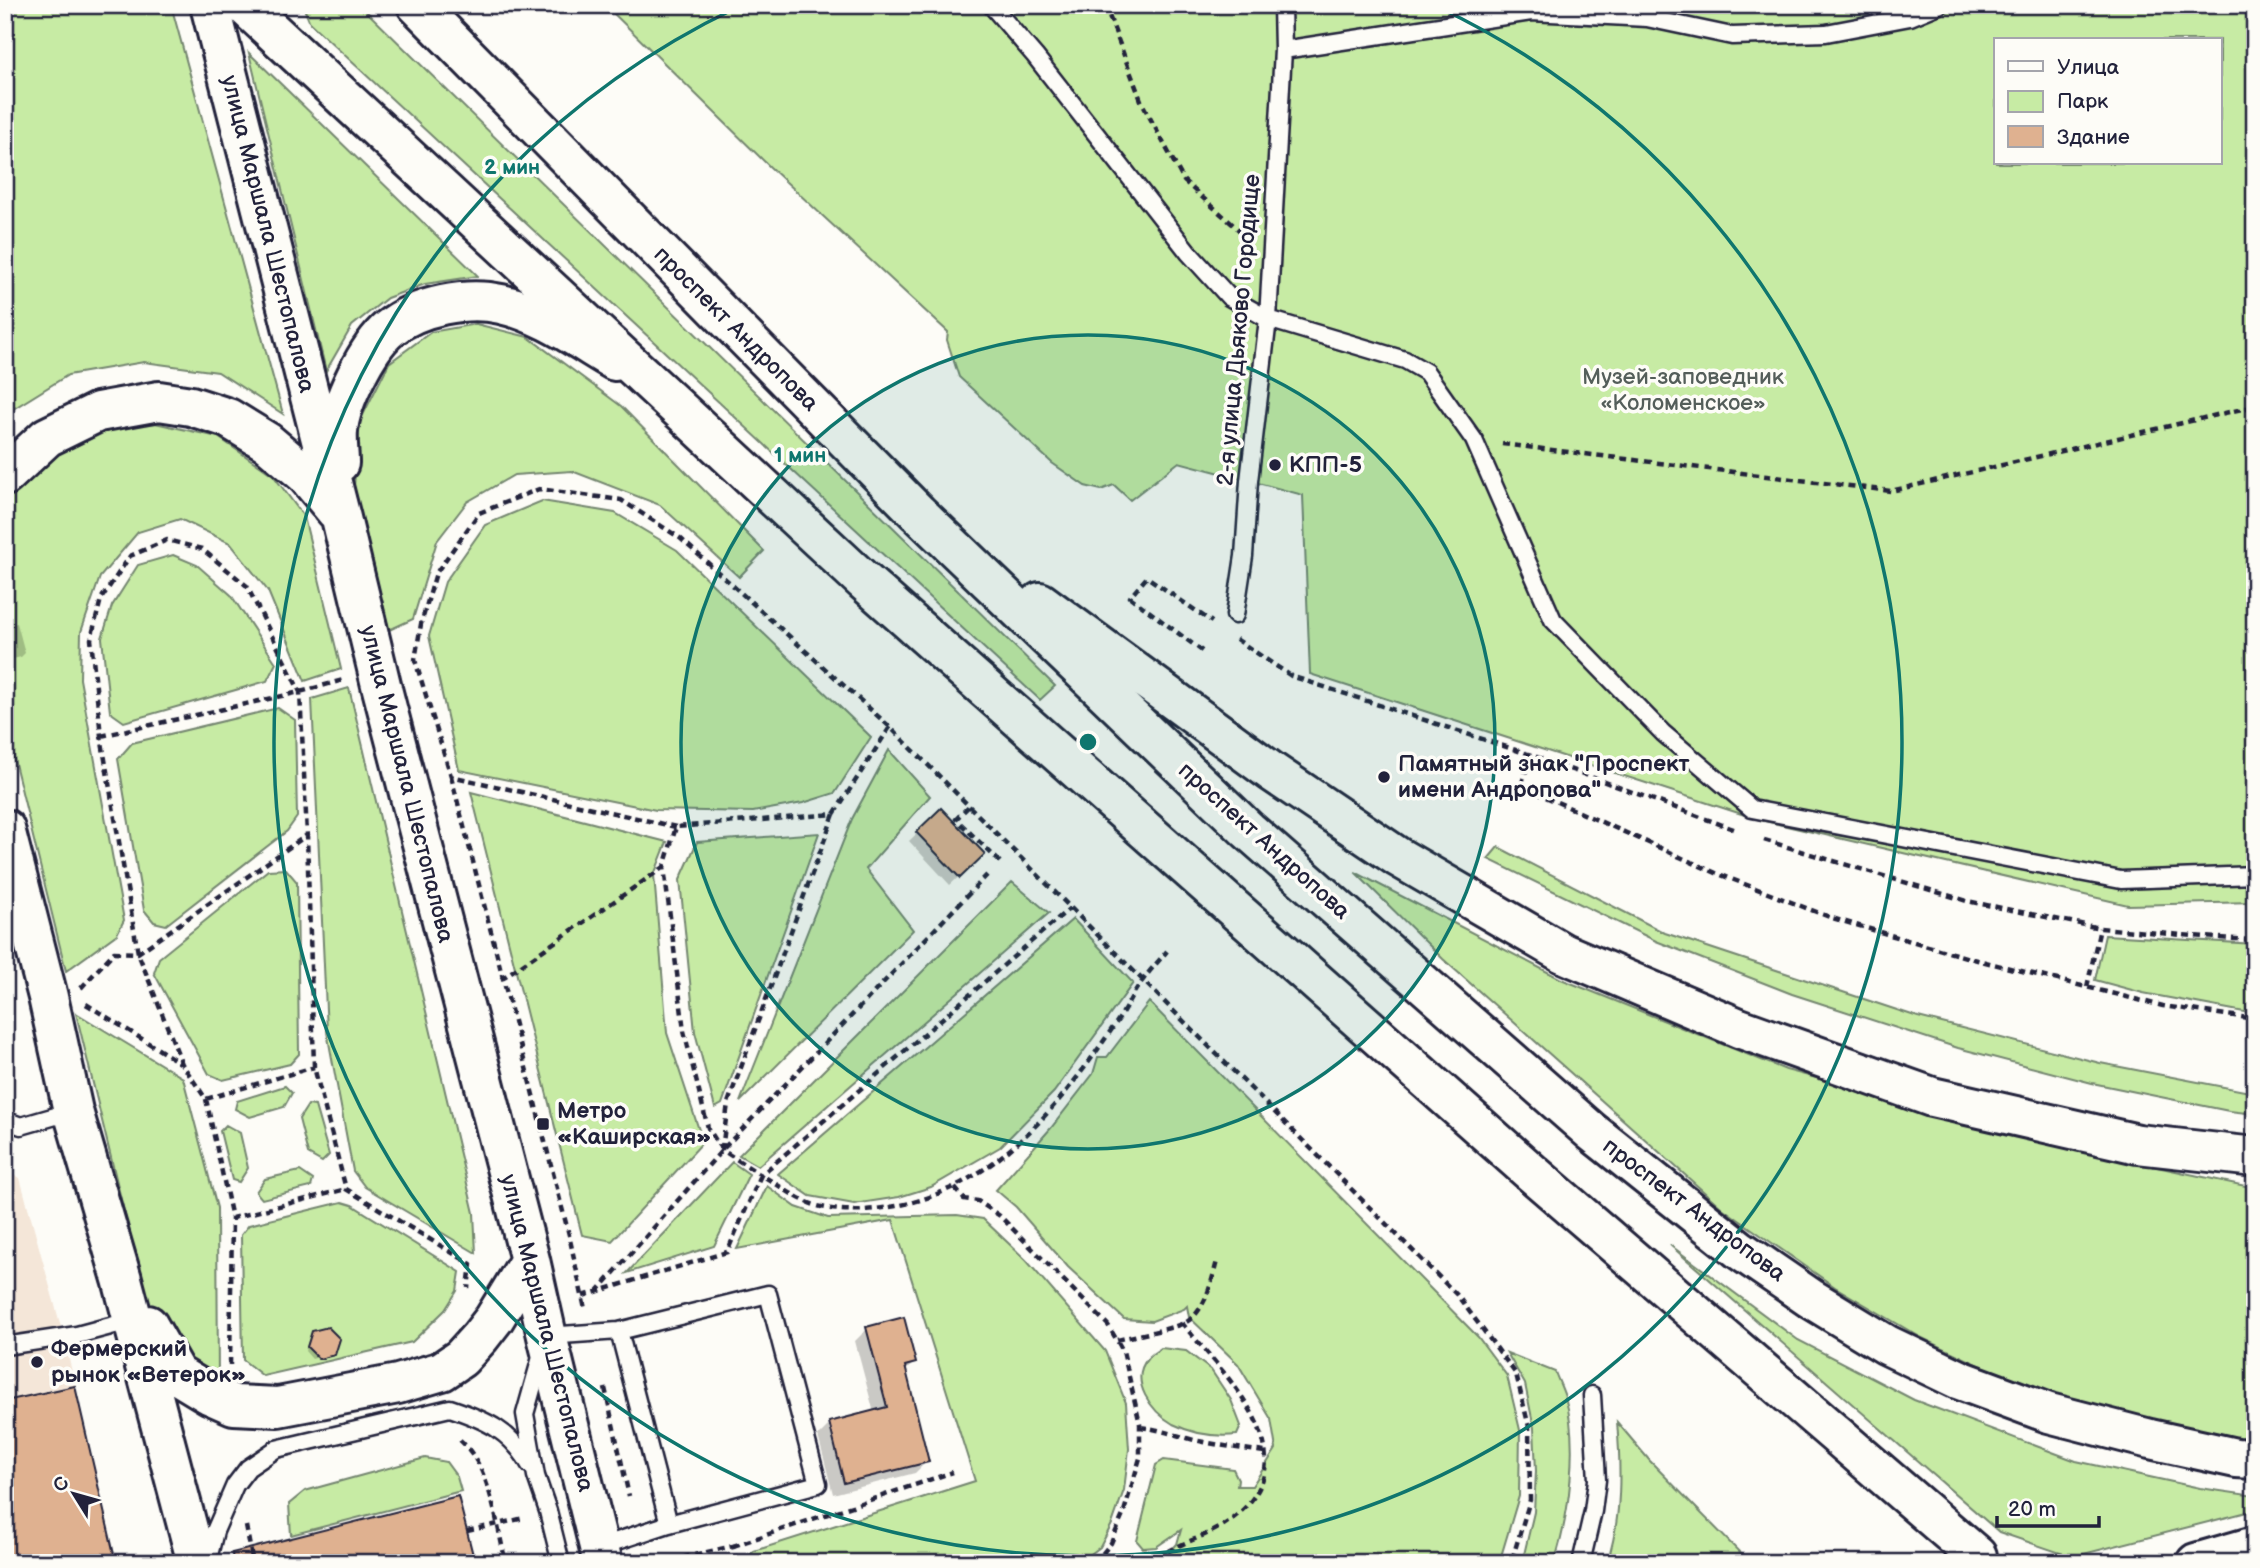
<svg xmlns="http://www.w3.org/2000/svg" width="2260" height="1568" viewBox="0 0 2260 1568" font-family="'Balsamiq Sans',sans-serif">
	<rect width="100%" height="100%" fill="#fdfcf7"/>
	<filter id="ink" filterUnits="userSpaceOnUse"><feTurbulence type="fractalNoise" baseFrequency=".0143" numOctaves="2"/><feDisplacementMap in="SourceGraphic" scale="14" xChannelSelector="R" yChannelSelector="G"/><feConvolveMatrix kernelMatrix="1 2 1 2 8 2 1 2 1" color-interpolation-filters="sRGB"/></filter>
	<g filter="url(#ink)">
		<!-- built -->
		<path fill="#f4e6d8" d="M5,1172L20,1178L64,1338L117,1563H5Z"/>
		<!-- green -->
		<path fill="#c7eba4" stroke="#748670" stroke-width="2" fill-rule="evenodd" d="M5,5H171L283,414L218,372L144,362L68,375L5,414Z
			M311,5L361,6L1055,686L1040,700L310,23L305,11Z
			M605,5H2255V902L2128,905L1760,820L1310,674L1303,495L1179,462L1130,500L1114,485L1101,490L1085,486L1052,463L959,377L947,340L948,332L770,167ZM1996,40H2220V163H1996Z
			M249,53L478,276L425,284L387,298L352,326L326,371Z
			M476,324L528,337L621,406L764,551L739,577L660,505L572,471L514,475L467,502L437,541L413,619L389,630L354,486L360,421L389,363L431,332Z
			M155,423L218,437L273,475L304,517L341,669L305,681L268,591L230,543L180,519L138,532L100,577L81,632L80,679L124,920L117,934L66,971L5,723V501L26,472L62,445L104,427Z
			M542,501L615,513L677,550L871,737L835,793L803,803L753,812L656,810L459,770L429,636L445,582L485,525Z
			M173,555L197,565L231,595L276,663L267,681L124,722L110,712L102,638L112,606L138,565Z
			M349,688L474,1213L476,1253L365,1187L353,1171L327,1032L312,699Z
			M278,708L295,720L297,817L287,831L166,925L154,922L144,910L118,759L132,743Z
			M889,750L930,796L866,869L913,930L740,1102L852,819Z
			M471,792L667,842L654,875L667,1033L703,1142L612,1241L582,1235Z
			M819,833L722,1104L715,1108L695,1032L680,880L697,842Z
			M1498,847L1665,933L1918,1017L2100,1063L2255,1093V1114L2229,1111L2092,1083L1958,1048L1792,994L1656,941L1488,859Z
			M286,869L297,882L299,1054L290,1064L223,1080L209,1074L154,973L159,958L268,870Z
			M1355,872L1561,979L1786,1070L1923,1106L2059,1146L2255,1188V1443L2209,1439L2021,1385L1920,1337L1835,1287L1722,1208L1443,959Z
			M1012,882L1049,913L758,1166L739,1155Z
			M1073,919L1133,983L1054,1092L1000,1147L931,1187L899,1197L854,1204L810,1196L778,1174Z
			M2105,935L2255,944V1014L2143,993L2095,980Z
			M1149,1002L1478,1337L1507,1376L1520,1430L1519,1496L1499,1563H1160L1177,1544L1181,1530L1156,1547L1143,1548L1137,1541L1156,1465L1164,1460L1233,1469L1238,1479L1237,1486H1252L1276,1449L1271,1419L1238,1364L1189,1317L1187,1306L1184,1309L1152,1321L1124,1319L1068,1267L1016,1207L996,1190L1051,1128L1093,1074L1098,1057H1107Z
			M76,1013L183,1078L217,1208L218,1384L186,1363L161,1329L142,1286Z
			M285,1086L292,1093L284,1107L250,1117L235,1109L237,1101Z
			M308,1105L315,1106L329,1155L322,1162L308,1154L299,1119Z
			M226,1125L240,1133L248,1168L239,1182L232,1180L220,1131Z
			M732,1162L749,1174L714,1246L627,1273Z
			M300,1171L313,1180L311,1187L262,1199L256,1192L265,1179Z
			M767,1186L796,1207L828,1218L957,1215L983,1219L1026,1260L1105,1351L1126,1403L1129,1449L1124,1490L1112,1524L1100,1547L1079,1563H747L746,1559L754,1551L975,1481L893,1220L737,1249Z
			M342,1202L352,1205L460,1272L457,1291L445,1310L412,1342L263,1376L243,1360L241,1235L249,1225Z
			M1670,1245L1798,1340L1914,1400L2076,1461L2200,1488L2255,1496V1510L2072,1557L1999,1532Z
			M1161,1348L1186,1351L1211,1370L1231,1400L1241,1426L1237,1435C1216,1437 1193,1434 1173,1424C1152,1412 1128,1381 1148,1358C1151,1354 1157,1351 1161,1348Z
			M1507,1353L1555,1372C1558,1380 1562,1388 1565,1397C1579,1443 1569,1517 1554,1563H1522L1534,1512L1536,1471L1534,1428L1525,1384Z
			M1617,1422L1650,1461L1750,1563H1607C1622,1518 1621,1468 1617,1422Z
			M425,1458L446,1462L457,1477L461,1491L291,1535L289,1504L305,1491Z"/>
		<!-- shadow -->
		<path fill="#0003" d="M17,623L25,653L21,657L5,661V626Z
			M941,810L983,854L950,885L909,841Z
			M867,1329L914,1363L904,1372L927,1461L915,1473L833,1494L818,1436L830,1424L874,1413L855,1341Z
			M313,1333L333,1353L312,1359L305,1351L309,1337Z"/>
		<!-- building -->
		<path fill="#dfb190" stroke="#22223b" stroke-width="2" d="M941,808L985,854L960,878L916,832Z
			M904,1317L916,1363L905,1366L929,1462L844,1483L829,1422L887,1407L866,1327Z
			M328,1327L340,1339L335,1355L319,1359L307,1347L312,1331Z
			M75,1386L116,1563H5V1401Z
			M458,1496L475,1563H233L232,1553Z"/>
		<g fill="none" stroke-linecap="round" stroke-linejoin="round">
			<!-- lane casing -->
			<g stroke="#22223b" stroke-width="21">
				<path id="lane" d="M991,5L1035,56L1189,253L1229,297L1268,319L1405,360L1426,372L1474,440L1553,620L1663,733L1752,809L2121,880L2255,875
					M1283,50L1531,12L1647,18L1732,36L1826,33L1910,17L1939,5
					M1235,615L1244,556L1249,481L1268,319L1283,50L1282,5
					M5,1120L21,1126L73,1111
					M619,1331L669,1524
					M5,1346L77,1335L133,1320
					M207,1563L215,1531L235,1485L248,1468L276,1449L450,1408C486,1420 511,1431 530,1465
					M561,1563L548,1511L536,1476L525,1414L547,1336L619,1331L768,1294L818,1484L669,1524L599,1547
					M1581,1563L1593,1511L1597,1480L1592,1395"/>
			</g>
			<!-- secondary casing -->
			<g stroke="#22223b" stroke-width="44">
				<path id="secondary" d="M210,5L341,518L381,685L530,1260L547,1336L603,1563
					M339,463C339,453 337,442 338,431C340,403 367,347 390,328C417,306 467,296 501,304C543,313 579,340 615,361
					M5,476L47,437L98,412L159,401L191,406L228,418L267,442L306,475L336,511
					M5,829L48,997L73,1111L122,1279L197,1563
					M148,1325L176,1374L209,1394L234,1405L278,1407L398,1384L442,1371L461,1358L480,1337L494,1319L530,1260"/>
			</g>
			<!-- primary casing -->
			<g stroke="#22223b" stroke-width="44">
				<path id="primary" d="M244,5L864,581L1532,1173L1977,1556
					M417,5L918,513L1248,830L1592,1132L1740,1250L1810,1298L1887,1345L1960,1380L2049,1413L2150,1439L2236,1458L2255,1459
					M1040,602L1272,772L1398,857L1563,953L1739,1028L1932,1097L2138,1144L2255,1157
					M2196,1563L2255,1546"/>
			</g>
			<!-- path -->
			<path stroke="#22223b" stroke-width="4.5" stroke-dasharray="7 5" stroke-linecap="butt" d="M1105,5L1142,103L1184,181L1248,238
				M1502,444L1891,491L2255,406
				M1236,639L1291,676L1531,755L1736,830
				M1202,651L1130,597L1147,577L1212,622
				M101,736L300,692L343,680
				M1531,755L1521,786L1716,873L1832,918L1969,958L2163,1006L2255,1019
				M451,776L569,1235L585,1309
				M969,806L1457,1295L1516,1374L1529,1427L1530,1500L1511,1563
				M676,827L451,776L415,660L421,624L436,573L479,513L539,489L621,500L680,538L890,727
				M1764,840L1967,901L2100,928L2218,938L2255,940
				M1000,862L956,819L969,806L890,727L834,814L676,827L664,867L684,1031L708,1128L722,1150L761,1175L1070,908
				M501,979L664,867
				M2087,987L2100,928
				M81,988L114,952L138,953L307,835
				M86,1004L182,1064L206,1099L314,1067
				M182,1064L138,953L101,736L91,639L101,599L130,556L167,540L202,549L247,586L300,692L307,835L314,1067L346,1189L471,1264L468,1288
				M206,1099L232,1218L346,1189
				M722,1150L728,1103L834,814
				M955,1188L964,1199L978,1201L1000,1216L1108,1325L1123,1351L1140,1424V1458L1123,1515L1111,1543L1095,1563
				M597,1292L722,1150L989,873
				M583,1296L727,1252L761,1175C776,1183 791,1195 807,1202C833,1214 868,1211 896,1206C997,1187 1063,1102 1118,1020C1127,1007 1133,992 1143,980C1150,970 1159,961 1167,951
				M1117,1340C1132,1336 1178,1328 1188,1321C1206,1309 1212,1280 1217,1261
				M230,1365L232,1218
				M605,1388L629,1496
				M1140,1427C1159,1429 1175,1435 1194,1440C1218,1445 1241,1449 1265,1452
				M460,1440C491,1468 496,1523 506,1563
				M246,1526L253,1563
				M467,1531L524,1518
				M733,1546L953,1472
				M1104,1554L1121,1563
				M672,1563L685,1557L733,1546L737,1563
				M1147,1563C1160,1556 1172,1549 1185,1543C1200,1537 1215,1531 1228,1522C1317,1458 1227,1379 1182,1323"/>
			<!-- lane -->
			<use href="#lane" stroke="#fdfcf7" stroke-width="16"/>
			<!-- secondary -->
			<use href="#secondary" stroke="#fdfcf7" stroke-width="38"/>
			<!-- primary -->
			<use href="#primary" stroke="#fdfcf7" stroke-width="38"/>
		</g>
	</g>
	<!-- distance rings -->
	<circle cx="1088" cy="742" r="407" fill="#0f766e" fill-opacity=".12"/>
	<g fill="none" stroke="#0f766e" stroke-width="3.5">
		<circle cx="1088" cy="742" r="407"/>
		<path d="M1438 7A814 814 0 1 1 738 7"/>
	</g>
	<!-- markers -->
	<g fill="#22223b" stroke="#fdfcf7" stroke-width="2.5">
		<circle cx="1275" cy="465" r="7"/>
		<circle cx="1384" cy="777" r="7"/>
		<rect x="536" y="1117" width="14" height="14" rx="3.5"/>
		<circle cx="37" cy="1362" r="7"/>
	</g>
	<g text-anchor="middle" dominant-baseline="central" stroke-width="7" stroke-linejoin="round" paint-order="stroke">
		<!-- street labels -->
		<g font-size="23" fill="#22223b" stroke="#fdfcf7">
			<text transform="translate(268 234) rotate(76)">улица Маршала Шестопалова</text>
			<text transform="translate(736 329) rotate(45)">проспект Андропова</text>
			<text transform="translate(1239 330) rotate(-85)">2-я улица Дьяково Городище</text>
			<text transform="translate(407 784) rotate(76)">улица Маршала Шестопалова</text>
			<text transform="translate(1264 841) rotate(42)">проспект Андропова</text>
			<text transform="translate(1694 1210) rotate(37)">проспект Андропова</text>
			<text transform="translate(547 1333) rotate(76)">улица Маршала Шестопалова</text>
		</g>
		<!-- park labels -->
		<g font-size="23" fill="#545e5a" stroke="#fdfcf7">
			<text x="1683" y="377">Музей-заповедник<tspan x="1683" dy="26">«Коломенское»</tspan></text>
		</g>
		<!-- poi labels -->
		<g font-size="23" font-weight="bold" fill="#22223b" stroke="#fdfcf7" text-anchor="start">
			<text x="1289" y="465">КПП-5</text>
			<text x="1398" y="764">Памятный знак "Проспект<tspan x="1398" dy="26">имени Андропова"</tspan></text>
			<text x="557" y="1111">Метро<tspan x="557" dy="26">«Каширская»</tspan></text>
			<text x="51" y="1349">Фермерский<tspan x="51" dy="26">рынок «Ветерок»</tspan></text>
		</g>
	</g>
	<circle cx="1088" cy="742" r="10" fill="#0f766e" stroke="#fdfcf7" stroke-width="3.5"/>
	<g font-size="21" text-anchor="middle" font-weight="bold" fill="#0f766e" stroke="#fdfcf7" stroke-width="7" stroke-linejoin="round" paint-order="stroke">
		<text x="512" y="174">2 мин</text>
		<text x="800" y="462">1 мин</text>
	</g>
	<!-- margin -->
	<rect width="2260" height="1568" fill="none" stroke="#fdfcf7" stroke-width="28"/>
	<rect x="14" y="14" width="2232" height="1540" fill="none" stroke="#22223b" stroke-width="2.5" filter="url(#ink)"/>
	<!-- legend -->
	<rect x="1994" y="38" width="228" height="126" fill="#fdfcf7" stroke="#a5a5ac" stroke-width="2"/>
	<rect x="2008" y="61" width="35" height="10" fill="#fdfcf7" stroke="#a5a5ac" stroke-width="2"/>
	<text x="2057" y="74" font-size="21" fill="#22223b">Улица</text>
	<rect x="2008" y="91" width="35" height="21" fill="#c7eba4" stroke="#a5a5ac" stroke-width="2"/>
	<text x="2057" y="108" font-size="21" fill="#22223b">Парк</text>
	<rect x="2008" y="126" width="35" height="21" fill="#dfb190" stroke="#a5a5ac" stroke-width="2"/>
	<text x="2057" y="144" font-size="21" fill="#22223b">Здание</text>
	<!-- north arrow -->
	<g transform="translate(74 1494) rotate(307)" stroke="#fdfcf7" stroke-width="5" paint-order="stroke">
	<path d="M0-5L12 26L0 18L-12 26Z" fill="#22223b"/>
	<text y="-10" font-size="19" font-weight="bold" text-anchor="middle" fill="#22223b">С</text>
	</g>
	<!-- scale -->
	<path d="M1997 1516v10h102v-10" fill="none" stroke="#22223b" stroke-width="3.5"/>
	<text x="2008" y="1516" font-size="21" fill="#22223b" stroke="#fdfcf7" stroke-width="5" paint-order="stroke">20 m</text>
</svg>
